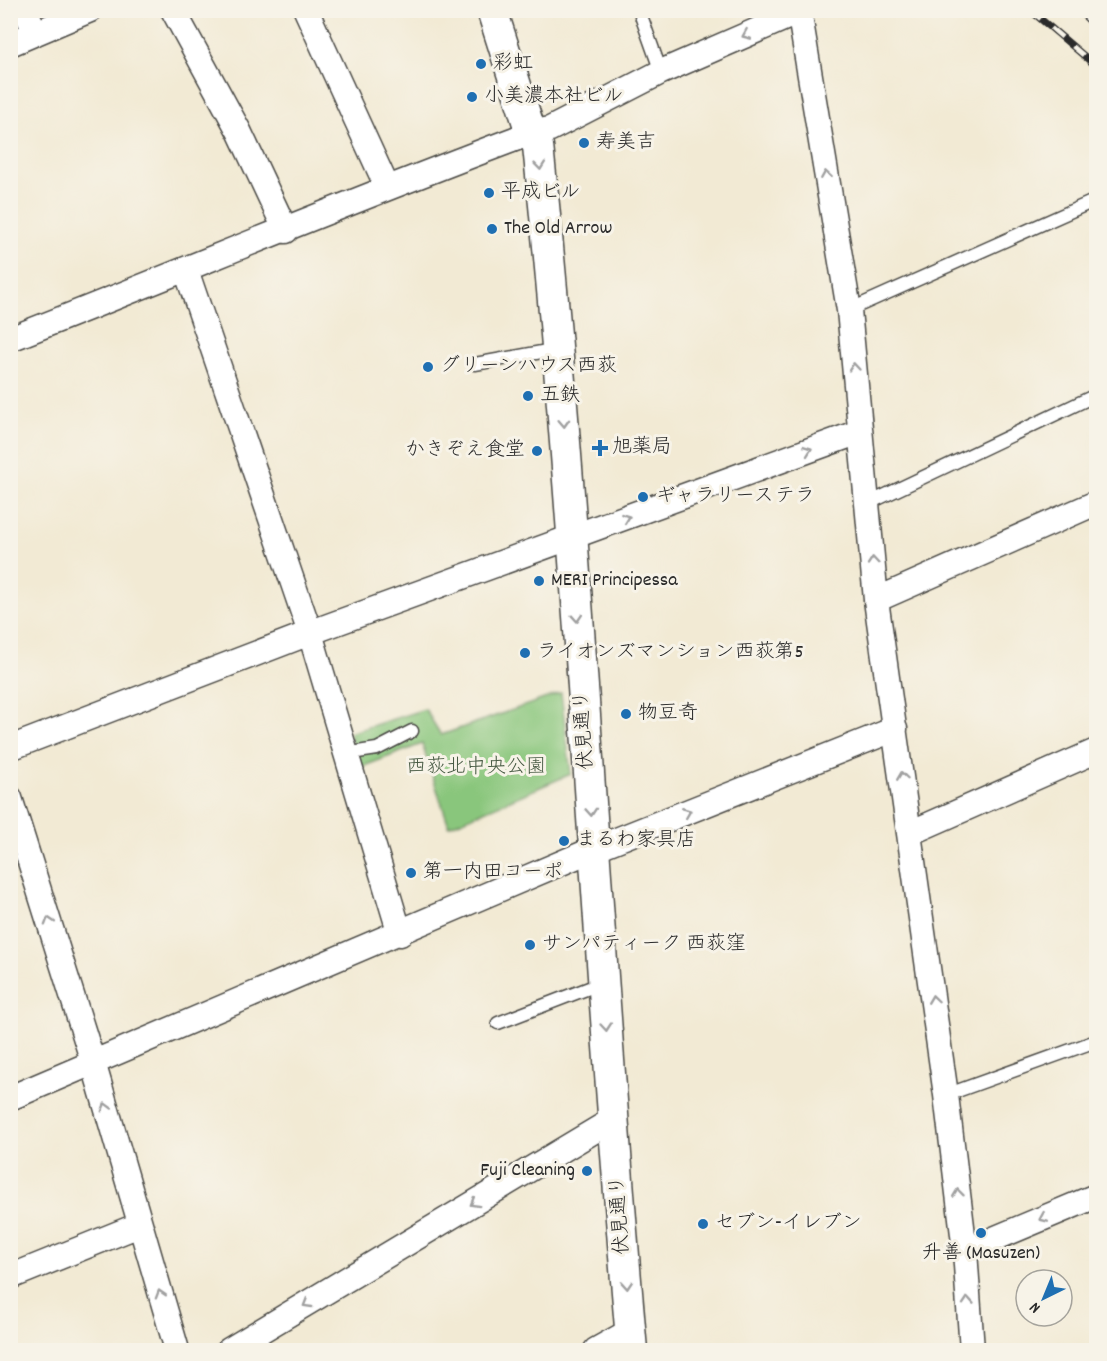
<svg xmlns="http://www.w3.org/2000/svg" width="1107" height="1361" viewBox="0 0 1107 1361" font-family="Dekko,'Klee One',sans-serif">
	<rect width="100%" height="100%" fill="#f7f3e8"/>
	<filter id="ink" filterUnits="userSpaceOnUse"><feTurbulence type="fractalNoise" baseFrequency=".0167" numOctaves="2"/><feDisplacementMap in="SourceGraphic" scale="12" xChannelSelector="R" yChannelSelector="G"/><feConvolveMatrix kernelMatrix="1 2 1 2 8 2 1 2 1" color-interpolation-filters="sRGB"/></filter>
	<filter id="wash" filterUnits="userSpaceOnUse"><feTurbulence type="fractalNoise" baseFrequency=".008" numOctaves="4" result="noise"/><feDisplacementMap in="SourceGraphic" scale="24" xChannelSelector="R" yChannelSelector="G"/><feGaussianBlur stdDeviation="1.35" result="paint"/><feColorMatrix in="noise" values="0 0 0 0 0 0 0 0 0 0 0 0 0 0 0 0 0 1.4 0 .05"/><feComposite in="paint" operator="in"/></filter>
	<g filter="url(#wash)">
		<rect width="100%" height="100%" fill="#f2ead4"/>
		<!-- green -->
		<path fill="#89c67c" stroke="#5a7854" stroke-width="1.5" d="M561,693L571,774L449,826L422,744L359,768L349,733L425,709L441,735Z"/>
	</g>
	<g filter="url(#ink)">
		<g fill="none" stroke-linecap="round" stroke-linejoin="round">
			<!-- service casing -->
			<g stroke="#494844" stroke-width="15">
				<path id="service" d="M639,10L661,72
					M849,310L1096,200
					M475,364L558,349
					M869,503L1096,395
					M345,754L377,749L412,731
					M498,1023L602,983
					M946,1095L1096,1041"/>
			</g>
			<!-- minor casing -->
			<g stroke="#494844" stroke-width="27">
				<path id="minor" d="M25,10L36,33
					M173,10L239,131L286,231
					M306,10L387,187
					M799,10L849,310L876,600L946,1095L965,1251L972,1350
					M10,44L90,10
					M186,270L310,633L400,934
					M10,339C184,271 356,198 531,133L550,129L661,72L799,12
					M876,600L1096,503
					M10,748L320,629L859,432
					M10,798L93,1062L177,1350
					M910,833L1096,751
					M10,1098L594,849L895,729
					M965,1251L1096,1196
					M10,1277L139,1225
					M229,1350L614,1119
					M596,1350L630,1331"/>
			</g>
			<!-- tertiary casing -->
			<g stroke="#494844" stroke-width="33">
				<path id="tertiary" d="M492,10L531,133L538,146C580,546 596,949 632,1350"/>
			</g>
			<!-- service -->
			<use href="#service" stroke="#fff" stroke-width="12"/>
			<!-- minor -->
			<use href="#minor" stroke="#fff" stroke-width="24"/>
			<!-- tertiary -->
			<use href="#tertiary" stroke="#fff" stroke-width="30"/>
			<!-- rail casing -->
			<g stroke="#2b2b2b" stroke-width="7">
				<path id="rail" d="M1030,10L1096,66
					M1078,10L1096,27"/>
			</g>
			<!-- rail -->
			<use href="#rail" stroke="#f7f3e8" stroke-width="4.5" stroke-dasharray="14" stroke-linecap="butt"/>
		</g>
		<!-- one-way arrows -->
		<defs><path id="oneway-chevron" d="M-2-3.5L2.5 0L-2 3.5" fill="none" stroke-width="1.6" stroke-linecap="round" stroke-linejoin="round" transform="scale(1.5)"/></defs>
		<g stroke="#a0a0a0">
			<use href="#oneway-chevron" transform="translate(746 35) rotate(157)"/>
			<use href="#oneway-chevron" transform="translate(540 166) rotate(84)"/>
			<use href="#oneway-chevron" transform="translate(826 175) rotate(-99)"/>
			<use href="#oneway-chevron" transform="translate(854 367) rotate(-95)"/>
			<use href="#oneway-chevron" transform="translate(564 423) rotate(87)"/>
			<use href="#oneway-chevron" transform="translate(808 450) rotate(-20)"/>
			<use href="#oneway-chevron" transform="translate(626 518) rotate(-20)"/>
			<use href="#oneway-chevron" transform="translate(873 561) rotate(-95)"/>
			<use href="#oneway-chevron" transform="translate(577 618) rotate(86)"/>
			<use href="#oneway-chevron" transform="translate(902 776) rotate(-98)"/>
			<use href="#oneway-chevron" transform="translate(591 812) rotate(86)"/>
			<use href="#oneway-chevron" transform="translate(687 812) rotate(-22)"/>
			<use href="#oneway-chevron" transform="translate(49 921) rotate(-107)"/>
			<use href="#oneway-chevron" transform="translate(933 999) rotate(-98)"/>
			<use href="#oneway-chevron" transform="translate(606 1027) rotate(85)"/>
			<use href="#oneway-chevron" transform="translate(106 1107) rotate(-106)"/>
			<use href="#oneway-chevron" transform="translate(958 1193) rotate(-97)"/>
			<use href="#oneway-chevron" transform="translate(474 1203) rotate(149)"/>
			<use href="#oneway-chevron" transform="translate(1043 1218) rotate(157)"/>
			<use href="#oneway-chevron" transform="translate(627 1285) rotate(86)"/>
			<use href="#oneway-chevron" transform="translate(160 1294) rotate(-107)"/>
			<use href="#oneway-chevron" transform="translate(968 1301) rotate(-94)"/>
			<use href="#oneway-chevron" transform="translate(307 1304) rotate(149)"/>
		</g>
	</g>
	<!-- markers -->
	<g fill="#1f6fb2" stroke="#f7f3e8" stroke-width="2">
		<circle cx="481" cy="64" r="6"/>
		<circle cx="472" cy="97" r="6"/>
		<circle cx="584" cy="143" r="6"/>
		<circle cx="489" cy="193" r="6"/>
		<circle cx="492" cy="229" r="6"/>
		<circle cx="428" cy="367" r="6"/>
		<circle cx="528" cy="396" r="6"/>
		<path d="M597 439h6v6h6v6h-6v6h-6v-6h-6v-6h6z"/>
		<circle cx="537" cy="451" r="6"/>
		<circle cx="643" cy="497" r="6"/>
		<circle cx="539" cy="581" r="6"/>
		<circle cx="525" cy="653" r="6"/>
		<circle cx="626" cy="714" r="6"/>
		<circle cx="564" cy="841" r="6"/>
		<circle cx="411" cy="873" r="6"/>
		<circle cx="530" cy="945" r="6"/>
		<circle cx="587" cy="1171" r="6"/>
		<circle cx="703" cy="1224" r="6"/>
		<circle cx="981" cy="1233" r="6"/>
	</g>
	<g text-anchor="middle" dominant-baseline="central" stroke-width="6" stroke-linejoin="round" paint-order="stroke">
		<!-- poi labels -->
		<g font-size="20" fill="#2b2b2b" stroke="#f7f3e8" text-anchor="start">
			<text x="493" y="64">彩虹</text>
			<text x="484" y="97">小美濃本社ビル</text>
			<text x="596" y="143">寿美吉</text>
			<text x="501" y="193">平成ビル</text>
			<text x="504" y="229">The Old Arrow</text>
			<text x="440" y="367">グリーンハウス西荻</text>
			<text x="540" y="396">五鉄</text>
			<text x="612" y="448">旭薬局</text>
			<text x="525" y="451" text-anchor="end">かきぞえ食堂</text>
			<text x="655" y="497">ギャラリーステラ</text>
			<text x="551" y="581">MERI Principessa</text>
			<text x="537" y="653">ライオンズマンション西荻第5</text>
			<text x="638" y="714">物豆奇</text>
			<text x="576" y="841">まるわ家具店</text>
			<text x="423" y="873">第一内田コーポ</text>
			<text x="542" y="945">サンパティーク 西荻窪</text>
			<text x="575" y="1171" text-anchor="end">Fuji Cleaning</text>
			<text x="715" y="1224">セブン-イレブン</text>
			<text x="981" y="1254" text-anchor="middle">升善 (Masuzen)</text>
		</g>
		<!-- street labels -->
		<g font-size="20" fill="#2b2b2b" stroke="#f7f3e8">
			<text transform="translate(585 730) rotate(-94)">伏見通り</text>
			<text transform="translate(621 1215) rotate(-94)">伏見通り</text>
		</g>
		<!-- park labels -->
		<g font-size="20" fill="#475a43" stroke="#f7f3e8">
			<text x="476" y="768">西荻北中央公園</text>
		</g>
	</g>
	<!-- margin -->
	<rect width="1107" height="1361" fill="none" stroke="#f7f3e8" stroke-width="36"/>
	<!-- north arrow -->
	<g transform="translate(1044 1298) rotate(223)"><circle r="28" fill="#f7f3e8" stroke="#a5a39c" stroke-width="1.5"/>
	<path d="M0-4.5L10 22L0 15L-10 22Z" fill="#1f6fb2"/>
	<text y="-9" font-size="16" font-weight="bold" text-anchor="middle" fill="#2b2b2b">N</text>
	</g>
</svg>
